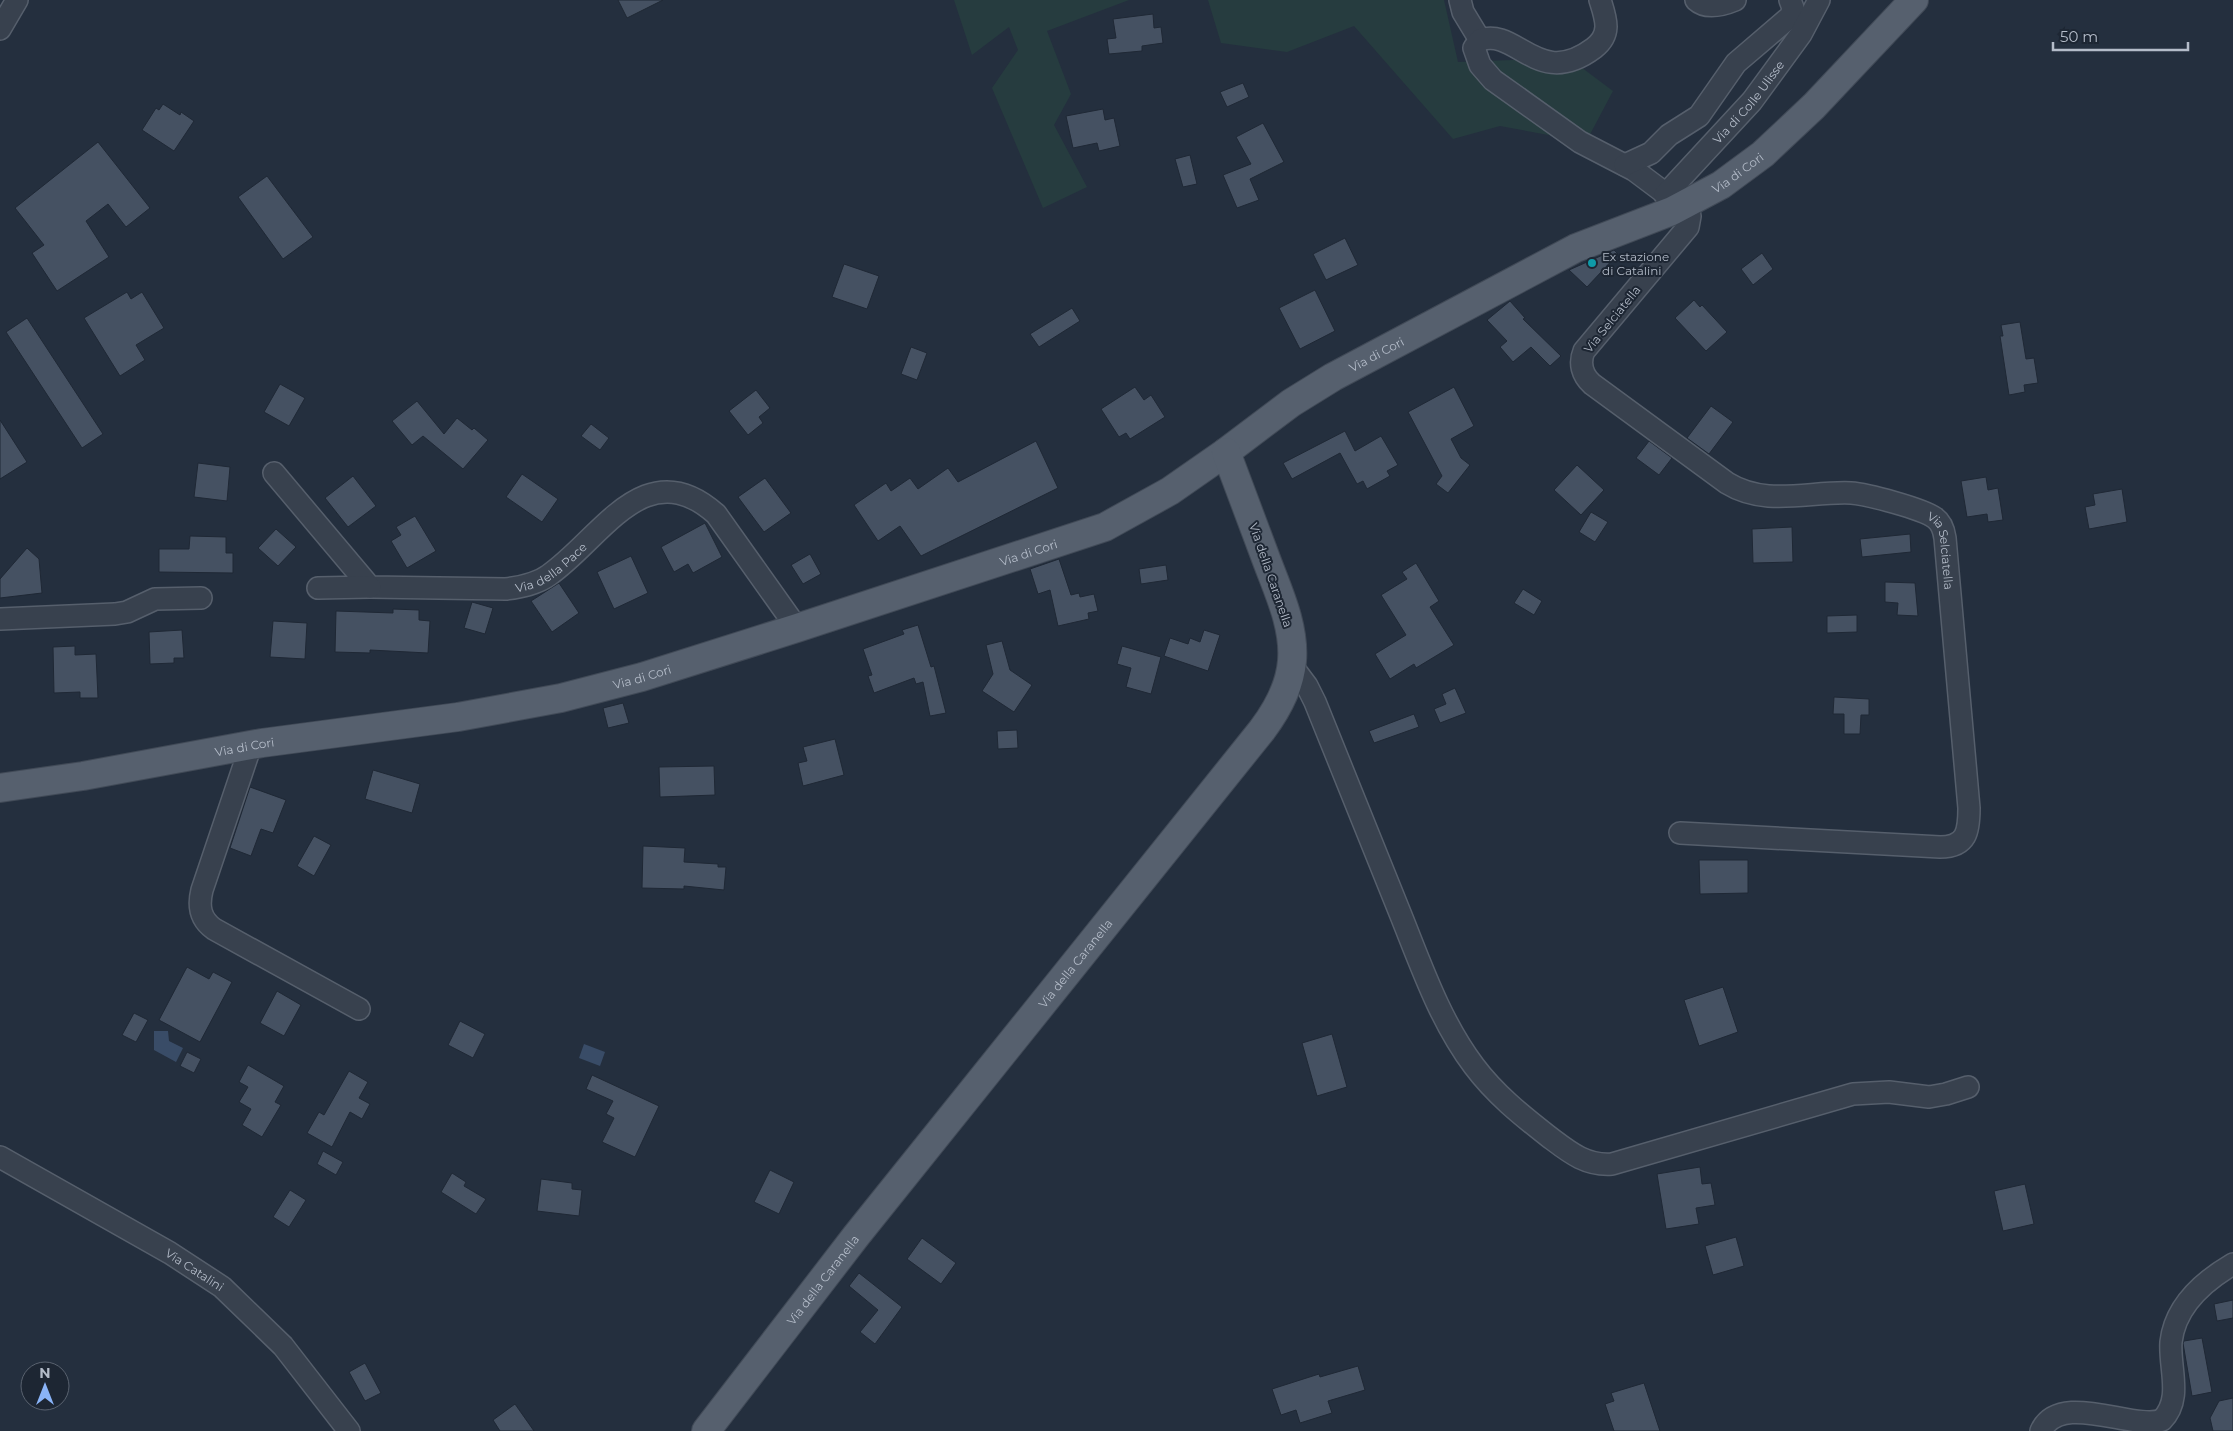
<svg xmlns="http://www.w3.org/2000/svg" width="2233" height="1431" viewBox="0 0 2233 1431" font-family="Montserrat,sans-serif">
	<rect width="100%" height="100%" fill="#242f3e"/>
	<!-- green -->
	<path fill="#263c3f" d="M954,0H1129L1047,31L1071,94L1054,125L1087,187L1043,208L992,88L1018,50L1009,27L972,55Z
		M1208,0H1444L1458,62L1569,58L1613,91L1586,142L1500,126L1453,139L1354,26L1287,52L1221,43Z"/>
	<!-- water -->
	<path fill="#394c67" d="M154,1031H168L169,1041L183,1048L176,1062L154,1050Z
		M584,1044L605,1052L600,1066L579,1058Z"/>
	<!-- building -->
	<path fill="#455162" stroke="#1f2835" d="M618,0H663L627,18Z
		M1153,14L1154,28L1161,27L1163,43L1142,46V51L1109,54L1107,39L1116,38L1113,19Z
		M1243,83L1249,97L1227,107L1220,92Z
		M163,104L180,115L181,112L194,121L174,151L142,130L156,108L159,110Z
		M1103,109L1105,120L1114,118L1120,146L1099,151L1097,143L1073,148L1066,116Z
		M1263,123L1284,162L1250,179L1259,200L1237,208L1223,175L1251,164L1236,137Z
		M98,142L150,208L126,227L108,204L86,221L109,257L57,291L32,253L44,245L15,208Z
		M1190,155L1197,184L1183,187L1175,159Z
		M267,176L313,237L283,259L238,197Z
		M1345,238L1358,265L1326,280L1313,254Z
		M1614,250L1618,254L1587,287L1569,270Z
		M1762,253L1773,269L1753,285L1741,269Z
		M844,264L879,276L867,309L832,297Z
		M1315,290L1335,331L1300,349L1279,308Z
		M127,292L131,299L142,292L164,328L136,345L145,360L120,376L84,318Z
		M1694,300L1700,307L1702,305L1727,332L1706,351L1675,318Z
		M1510,301L1525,318L1523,319L1561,356L1550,366L1531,347L1513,362L1500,347L1507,341L1487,320Z
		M1072,308L1080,321L1039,347L1030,334Z
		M27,318L103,434L82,448L6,332Z
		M2020,322L2026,359L2034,358L2038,383L2024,385L2025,392L2009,395L2000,336H2003L2001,325Z
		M911,347L927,353L917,380L901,374Z
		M280,384L305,398L289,426L264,412Z
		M1135,387L1144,400L1151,395L1165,417L1130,439L1126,433L1119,437L1101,409Z
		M1454,387L1474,426L1451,439L1461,458L1470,465L1448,493L1436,484L1442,476L1408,412Z
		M756,390L770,408L759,417L763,423L748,435L729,411Z
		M417,401L444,434L457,418L472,430L474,428L488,440L463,469L423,436L412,445L392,421Z
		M1711,406L1733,422L1709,454L1687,438Z
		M0,420L27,462L0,479Z
		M591,424L609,438L600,450L581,436Z
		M1345,431L1355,451L1381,436L1398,465L1387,471L1390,476L1367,489L1363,481L1357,484L1340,453L1292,479L1283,463Z
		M1036,441L1058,488L921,556L900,526L878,541L854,505L886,483L891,491L910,478L918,489L948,468L958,482Z
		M1649,441L1672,458L1659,475L1636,458Z
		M198,463L230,467L227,501L194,497Z
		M1577,465L1604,490L1581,515L1554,490Z
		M522,474L558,499L542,522L506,497Z
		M353,476L376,506L348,527L325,498Z
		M1986,477L1988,490L1998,488L2003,520L1988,522L1987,514L1967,517L1961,481Z
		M765,478L791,513L764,532L738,497Z
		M2122,489L2127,522L2089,529L2085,507L2095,505L2093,494Z
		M1591,512L1608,522L1595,542L1579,532Z
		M415,516L436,551L407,568L391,541L401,535L396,527Z
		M705,523L722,557L693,573L688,564L674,572L661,547Z
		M1792,527L1793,562L1753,563L1752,529Z
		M276,529L296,547L278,566L258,548Z
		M1910,534L1911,552L1862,557L1860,539Z
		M190,536L226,537V553H233V573L159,572V549H189Z
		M27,548L39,559L42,593L0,598V579Z
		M810,554L821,574L803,584L791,565Z
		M631,556L648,593L614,609L597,572Z
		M1059,559L1071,595L1079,593L1080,597L1094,594L1098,611L1088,613L1089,619L1058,626L1050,590L1038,594L1030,569Z
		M1416,563L1439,601L1430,607L1454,645L1416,668L1414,664L1390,679L1375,654L1406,635L1381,595L1407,579L1402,572Z
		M1166,565L1168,580L1141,584L1139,569Z
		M1885,582L1915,583L1918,616L1897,615L1898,603L1885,602Z
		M559,583L579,613L552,632L531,601Z
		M1523,589L1542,601L1534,615L1514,603Z
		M472,602L493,608L485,634L464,628Z
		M393,609L419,610V620L430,621L428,653L370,650V653L335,652L336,611L393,613Z
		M1857,615V632L1827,633V616Z
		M273,621L307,623L305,659L270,657Z
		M918,625L931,667L934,666L946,713L930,716L923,682L916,684L914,678L874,693L868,676L872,675L863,649L904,634L902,630Z
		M182,630L184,658H174V663L150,664L149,632Z
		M1204,630L1220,635L1208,671L1164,656L1170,638L1188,644L1190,638L1200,642Z
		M1002,641L1010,670L1032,685L1014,712L982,691L993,674L986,645Z
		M75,646V655L96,654L98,698H80V692L54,693L53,647Z
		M1122,646L1161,657L1151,694L1126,687L1131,668L1117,664Z
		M1455,688L1466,713L1440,723L1434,709L1446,704L1442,694Z
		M1834,697L1869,699V715H1861L1860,734H1844V714H1833Z
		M623,703L629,723L608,728L603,708Z
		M1414,714L1419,727L1374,743L1369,731Z
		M1017,730L1018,748L998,749L997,731Z
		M835,739L844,775L803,786L798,763L807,761L803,747Z
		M714,766L715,795L660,797L659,767Z
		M373,770L420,784L412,813L365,799Z
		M250,787L286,800L273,833L261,829L251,856L230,848Z
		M314,836L331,845L314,876L297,866Z
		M643,846L685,848L684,862L718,864V867H726L724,890L684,886V889L642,888Z
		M1699,860H1748V893L1700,894Z
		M187,967L209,979L213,972L232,982L200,1042L159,1020Z
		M1723,987L1738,1032L1699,1046L1684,1000Z
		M277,991L301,1005L284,1036L260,1023Z
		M134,1013L148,1020L136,1042L122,1035Z
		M460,1021L485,1034L473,1058L448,1045Z
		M1332,1034L1347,1087L1317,1096L1302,1043Z
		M187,1052L201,1059L194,1073L180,1066Z
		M248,1065L284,1086L275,1102L281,1105L262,1137L242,1125L251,1109L239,1102L248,1087L239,1082Z
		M349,1071L368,1082L359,1098L370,1104L362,1119L350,1112L332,1147L307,1133L319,1112L324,1115Z
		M592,1075L659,1106L635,1157L602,1142L614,1118L606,1114L613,1101L586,1089Z
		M323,1151L343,1162L336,1175L317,1164Z
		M1700,1167L1702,1184L1711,1183L1715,1205L1696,1208L1699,1224L1666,1229L1657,1174Z
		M770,1170L794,1182L779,1214L754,1202Z
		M452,1173L466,1182L464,1186L486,1199L476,1214L441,1192Z
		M541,1179L572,1183V1189L582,1190L579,1216L537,1211Z
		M2025,1184L2034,1224L2003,1231L1994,1191Z
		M290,1190L306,1200L289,1227L273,1217Z
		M1736,1237L1744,1266L1713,1275L1705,1246Z
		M922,1238L956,1263L941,1284L907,1259Z
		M859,1273L902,1307L875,1344L860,1332L878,1310L849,1286Z
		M2233,1300V1318L2217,1321L2214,1304Z
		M2202,1338L2212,1392L2192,1396L2183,1343L2184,1341Z
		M365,1363L381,1393L365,1401L349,1372Z
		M1358,1366L1365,1390L1328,1401L1332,1413L1300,1423L1296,1410L1281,1415L1272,1389L1319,1374L1320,1377Z
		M1644,1383L1660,1431H1614L1605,1404L1614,1401L1611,1393Z
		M2233,1398V1431H2213L2210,1418L2219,1401Z
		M515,1404L534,1431H500L493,1420Z"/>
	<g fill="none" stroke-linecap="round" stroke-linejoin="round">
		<!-- minor casing -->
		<g stroke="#565f6c" stroke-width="24">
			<g id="minor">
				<path d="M1460,0L1463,12L1480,40"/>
				<path id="s1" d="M1600,0C1606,19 1612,34 1594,48C1538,90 1517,27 1480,40L1474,48L1480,65L1493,80L1580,142L1634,170L1682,206L1690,216L1688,227L1584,351C1579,363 1582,375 1592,384L1727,483C1766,507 1809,491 1851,493C1867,494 1923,509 1935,518C1942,523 1944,531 1945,538L1969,808C1969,831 1967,847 1940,847L1680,833"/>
				<path d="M1696,0C1707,10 1723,5 1735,0"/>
				<path d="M0,29L17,0"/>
				<path d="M1625,165L1651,153L1669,135L1699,116L1736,63L1791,16L1793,8L1790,0"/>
				<path id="s2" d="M1665,195L1752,101L1801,34L1819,0"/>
				<path id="s3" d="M274,473L370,587L506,589C521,587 537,584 549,575C601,539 645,451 716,514L797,628"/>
				<path d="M318,588L370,587"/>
				<path d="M0,619L115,614L127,612L155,599L201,598"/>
				<path d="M1292,666L1307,686L1315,702C1343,773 1372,843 1400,913C1421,965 1440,1021 1474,1066C1495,1094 1521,1115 1548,1136C1568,1151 1585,1166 1612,1164L1853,1094L1889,1092L1929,1097L1946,1094L1968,1087"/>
				<path d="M251,745L202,890C198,906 200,919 214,929L359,1009"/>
				<path id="s4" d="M0,1157L170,1253L222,1287L283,1346L349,1431"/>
				<path d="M2041,1431C2060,1390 2134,1431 2162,1420C2183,1399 2169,1368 2171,1342C2175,1306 2204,1281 2233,1264"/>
			</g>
		</g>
		<!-- major casing -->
		<g stroke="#414a57" stroke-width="30">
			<g id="major">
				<path id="s5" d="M0,788L83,776L262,743L458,717L561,698L642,677L797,628L1105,527L1170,491L1226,452L1291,403L1333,377L1576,248L1672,211L1721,185L1763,154L1814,106L1914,0"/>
				<path id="s6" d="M706,1431L856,1236L1262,730C1277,710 1290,687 1292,661C1295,625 1277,589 1265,556C1252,521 1239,487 1226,452"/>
			</g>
		</g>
		<!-- minor -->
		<use href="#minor" stroke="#38414e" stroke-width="21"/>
		<!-- major -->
		<use href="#major" stroke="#56606e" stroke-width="28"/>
	</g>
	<!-- markers -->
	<circle fill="#0f9aa8" stroke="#1d2633" stroke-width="2" cx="1592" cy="263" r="5"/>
	<g text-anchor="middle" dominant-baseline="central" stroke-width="4" stroke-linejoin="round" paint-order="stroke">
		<!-- street labels -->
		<g font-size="12" fill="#b4bcc9" stroke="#1d2633">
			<text stroke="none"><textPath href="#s2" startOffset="125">Via di Colle Ulisse</textPath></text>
			<text stroke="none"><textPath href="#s5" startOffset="1866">Via di Cori</textPath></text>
			<text transform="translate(1612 319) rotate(-51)">Via Selciatella</text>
			<text stroke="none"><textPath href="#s5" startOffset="1461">Via di Cori</textPath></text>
			<text stroke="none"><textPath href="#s1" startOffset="1089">Via Selciatella</textPath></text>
			<text stroke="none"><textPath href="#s5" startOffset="1058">Via di Cori</textPath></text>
			<text stroke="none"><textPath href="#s3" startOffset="336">Via della Pace</textPath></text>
			<text transform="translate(1271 575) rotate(71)">Via della Caranella</text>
			<text stroke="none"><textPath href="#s5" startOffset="652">Via di Cori</textPath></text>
			<text stroke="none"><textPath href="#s5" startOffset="248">Via di Cori</textPath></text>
			<text stroke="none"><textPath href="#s6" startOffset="596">Via della Caranella</textPath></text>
			<text stroke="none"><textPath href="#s4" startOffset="225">Via Catalini</textPath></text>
			<text stroke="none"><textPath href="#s6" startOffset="191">Via della Caranella</textPath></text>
		</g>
		<!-- poi labels -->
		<g font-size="12" fill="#b4bcc9" stroke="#1d2633" text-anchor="start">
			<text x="1602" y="256">Ex stazione<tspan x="1602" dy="14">di Catalini</tspan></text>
		</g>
	</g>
	<!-- north arrow -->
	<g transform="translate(45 1386)"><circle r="24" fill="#1d2633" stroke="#59626f"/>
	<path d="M0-4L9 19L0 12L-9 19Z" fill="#8ab4f8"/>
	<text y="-8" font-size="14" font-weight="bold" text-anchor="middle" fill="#b4bcc9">N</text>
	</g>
	<!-- scale -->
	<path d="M2053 42v8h135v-8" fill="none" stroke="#b4bcc9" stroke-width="2.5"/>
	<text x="2060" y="42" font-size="15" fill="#b4bcc9" stroke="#1d2633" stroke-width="4" paint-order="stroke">50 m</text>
</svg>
